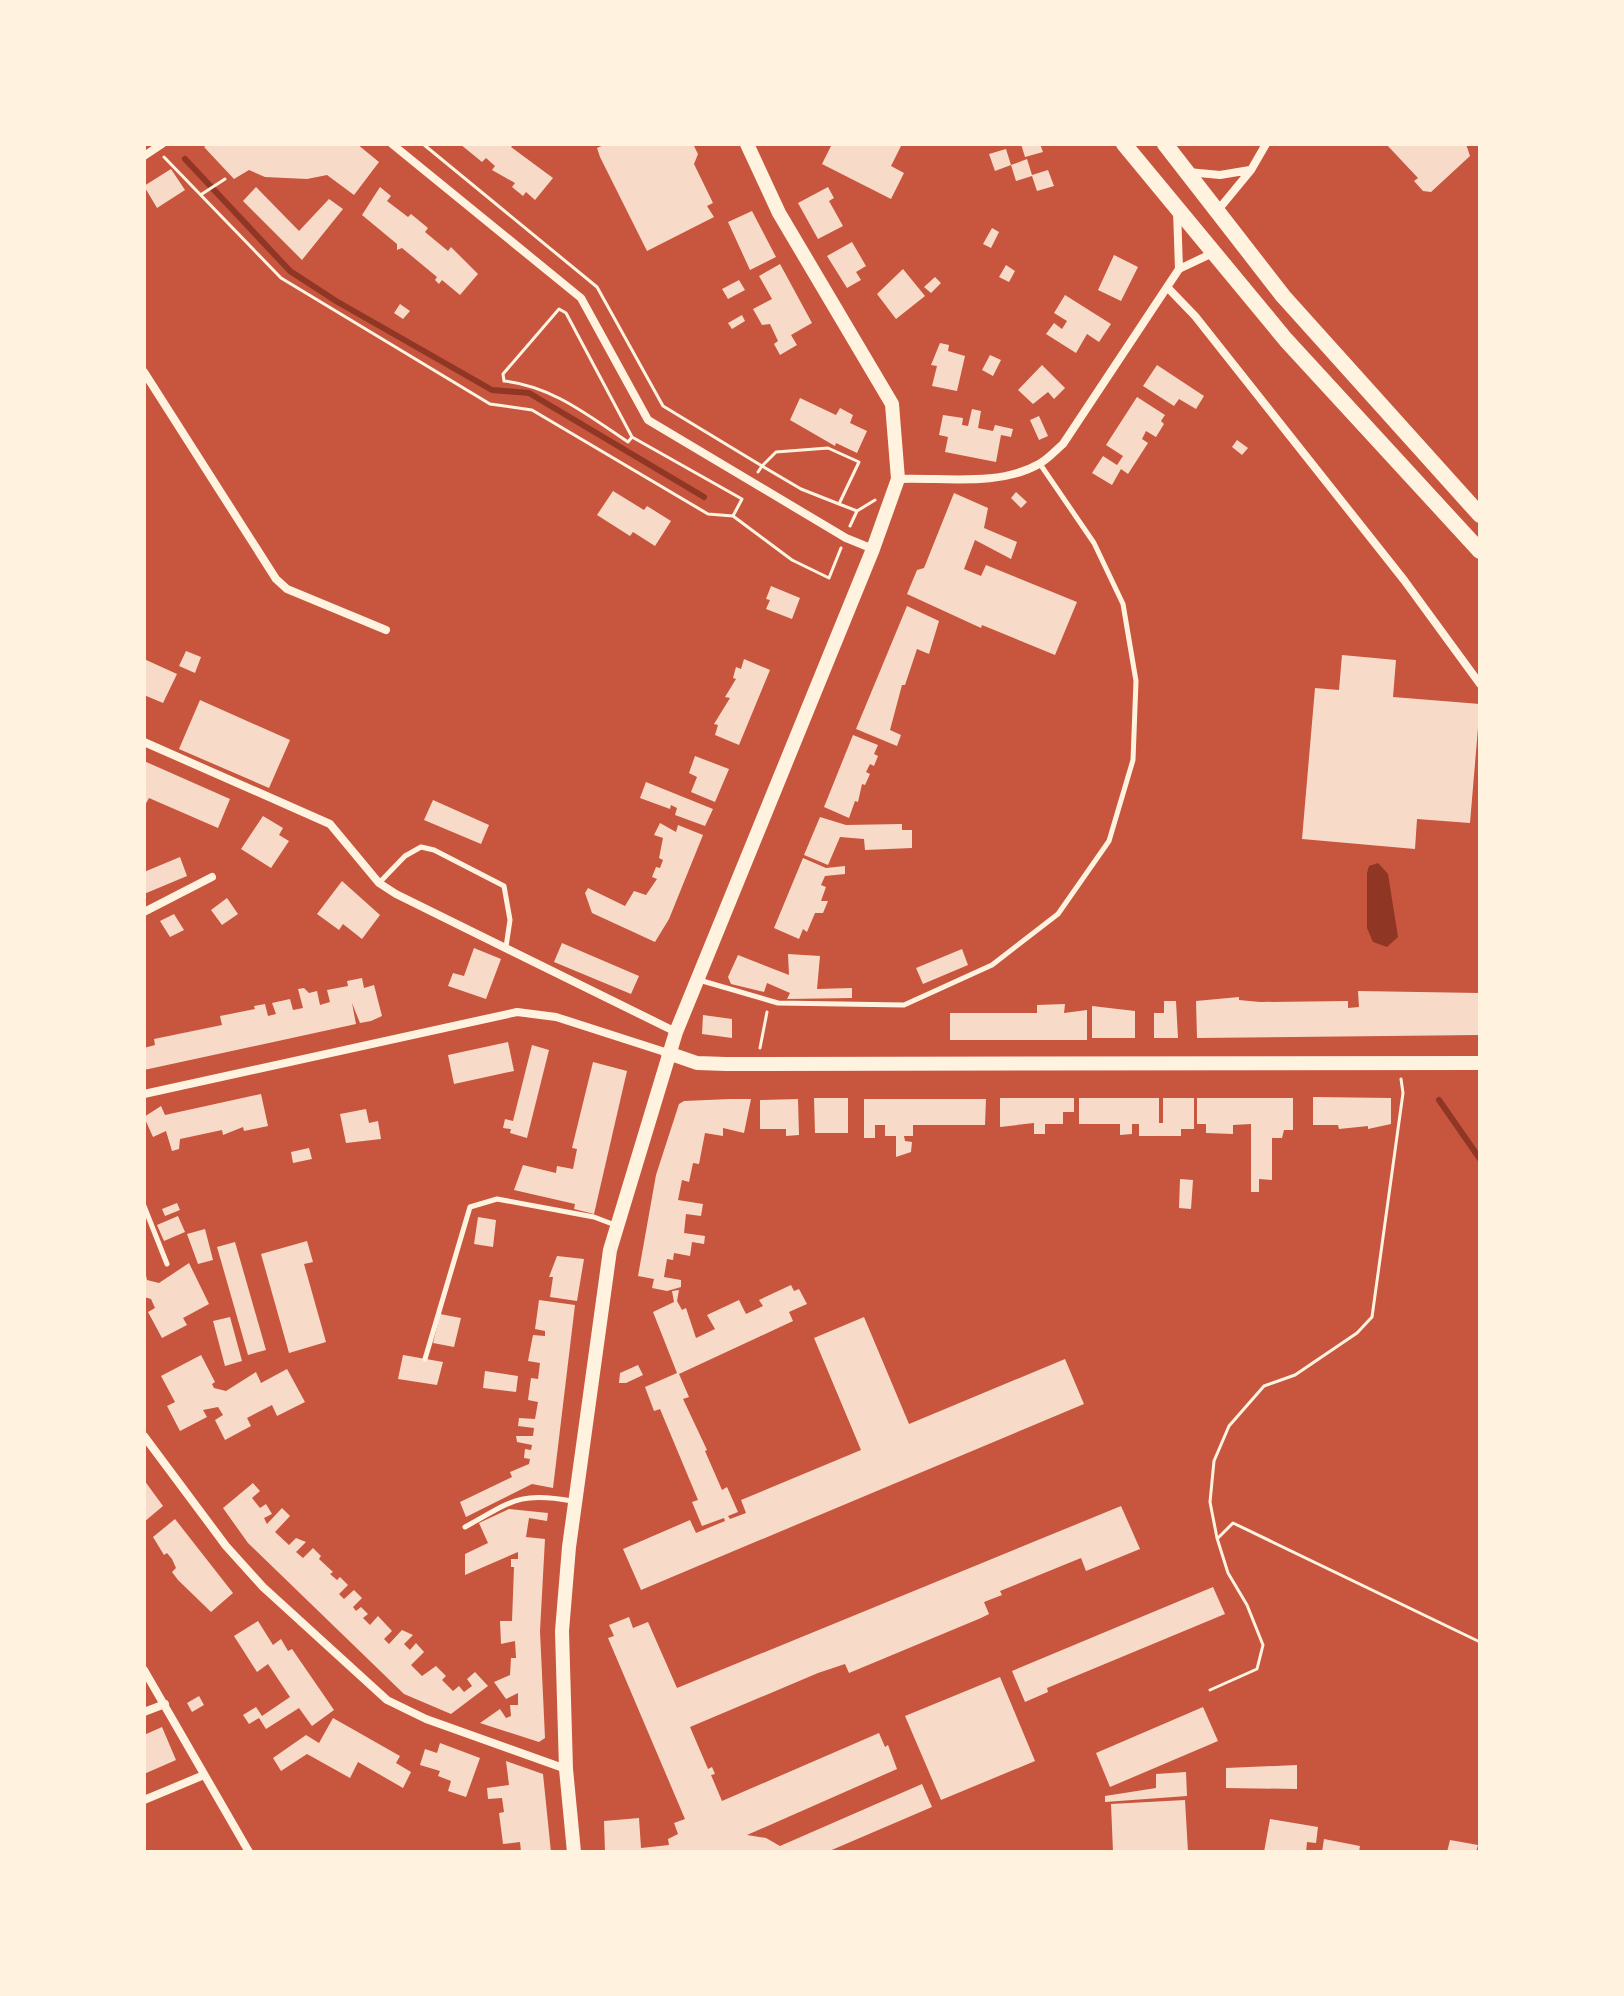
<svg xmlns="http://www.w3.org/2000/svg" width="1624" height="1996" viewBox="0 0 1624 1996" font-family="Signika,sans-serif">
	<rect width="100%" height="100%" fill="#c8553d"/>
	<!-- water -->
	<path fill="#8f3625" d="M1378,863L1388,874L1398,937L1387,947L1373,942L1367,928V873L1369,866Z"/>
	<g fill="none" stroke-linecap="round" stroke-linejoin="round">
		<!-- stream -->
		<path stroke="#8f3625" stroke-width="6" d="M185,159L290,271L336,301L492,390L529,393L704,497
			M1439,1100L1480,1159"/>
	</g>
	<!-- building -->
	<path fill="#f7dbc8" d="M209,144H357L379,162L354,195L327,175L307,179L265,177L249,170L234,179L204,147Z
		M460,144H514L511,147L553,178L535,200L526,192L523,196L512,187L515,183L492,170L495,166L486,158L482,162Z
		M606,144H693L698,154L694,164L713,203L707,206L714,217L647,251L600,157L597,148Z
		M832,144L901,146L891,166L904,173L891,199L822,164Z
		M1021,144H1040L1043,152L1025,157Z
		M1386,144H1466L1470,156L1431,192L1423,191L1414,181L1418,178Z
		M1006,149L1011,165L1027,159L1032,175L1048,170L1054,186L1037,191L1032,176L1016,181L1011,165L995,171L989,154Z
		M171,169L185,190L157,208L144,186Z
		M256,187L299,231L329,199L343,209L302,260L243,201Z
		M380,187L391,196L387,201L408,217L411,214L428,228L425,232L448,251L451,247L478,274L460,295L442,280L439,284L435,280L437,277L402,248L397,250V244L362,215Z
		M828,187L834,198L829,201L843,226L818,239L798,203Z
		M752,211L776,257L750,270L728,222Z
		M992,228L999,232L991,248L983,244Z
		M852,242L866,266L856,272L861,280L847,288L827,256Z
		M1114,255L1138,267L1121,301L1098,290Z
		M780,264L812,323L791,335L797,345L780,355L774,344L778,341L770,324L762,325L753,309L772,299L759,276Z
		M1006,265L1015,271L1009,282L999,277Z
		M903,269L925,296L896,319L877,294Z
		M935,277L941,283L931,293L924,287Z
		M739,280L745,290L728,299L722,289Z
		M1065,295L1111,324L1099,342L1087,334L1076,353L1046,334L1054,323L1062,329L1067,321L1054,313Z
		M400,304L410,311L403,319L394,313Z
		M742,315L745,321L732,329L728,323Z
		M940,343L949,345L948,351L965,356L957,391L932,386L937,366L931,365Z
		M990,355L1001,360L993,376L982,370Z
		M1042,365L1065,388L1054,399L1048,392L1033,404L1018,390Z
		M1157,365L1204,396L1196,409L1179,399L1174,406L1143,386Z
		M1137,397L1165,415L1161,421L1164,424L1156,437L1146,431L1142,439L1148,443L1128,474L1121,469L1112,485L1092,473L1103,456L1117,465L1123,456L1106,445Z
		M800,398L836,415L840,408L853,415L850,423L867,431L857,453L836,443L835,446L790,420Z
		M972,409L981,411L978,428L993,431L995,425L1013,429L1011,437L1001,435L996,462L945,452L948,437L939,435L943,415L963,418L962,425L968,426Z
		M1039,416L1048,436L1039,440L1030,420Z
		M1237,440L1248,448L1242,455L1232,447Z
		M613,491L644,510L647,506L671,521L655,546L633,532L630,536L597,515Z
		M1016,492L1027,502L1021,508L1011,498Z
		M954,493L988,508L984,528L1017,542L1011,559L975,540L964,569L981,576L986,565L1077,602L1055,655L982,625L981,628L907,594L917,570L924,568Z
		M771,586L800,598L792,619L766,609L770,600L766,599Z
		M907,606L939,621L929,654L917,649L905,685H902L890,730L901,735L897,746L856,729Z
		M186,651L201,657L195,673L179,666Z
		M1342,655L1396,660L1393,697L1480,704L1470,823L1417,819L1415,849L1302,839L1315,688L1339,690Z
		M144,659L177,674L163,703L144,695Z
		M744,659L770,670L739,745L715,735L718,725L714,724L730,698L725,697L736,679L733,678L736,667L741,669Z
		M200,700L290,740L269,788L179,749Z
		M853,735L878,745L874,754L878,756L874,766L870,764L866,772L870,774L865,785L862,784L858,802L855,801L849,818L824,807Z
		M695,756L729,769L715,802L691,792L697,777L689,773Z
		M144,761L230,799L218,828L149,798L144,807Z
		M646,782L713,809L705,826L675,815L677,808L671,805L670,809L640,798Z
		M433,800L489,825L481,844L424,820Z
		M263,816L283,828L279,835L289,841L271,868L241,849Z
		M820,817L846,825L902,824V830H912V848L865,850L864,839L840,837L828,865L804,855Z
		M660,823L676,832L678,825L703,835L669,919L655,942L592,913L585,893L588,888L625,906L634,891L646,895L657,879L652,877L656,867L660,868L663,860L659,858L663,838L654,835Z
		M180,857L187,876L144,894V872Z
		M803,858L826,868L845,866V874L825,876L821,885L826,887L821,901H828L823,913H815L807,932L803,929L799,939L774,928Z
		M342,881L380,915L362,939L343,924L339,930L317,914Z
		M227,898L238,914L222,925L211,910Z
		M174,914L184,930L170,937L160,921Z
		M562,943L639,976L631,994L554,962Z
		M474,948L501,959L486,999L448,986L453,973L464,976Z
		M962,949L968,965L923,984L916,968Z
		M788,954L820,956L817,989L852,988V998L787,999L790,993L767,983L764,992L731,984L728,977L738,955L789,975Z
		M362,978L364,988L374,985L382,1016L371,1021L360,1023L352,1003L356,1024L144,1070V1048L155,1045L154,1039L222,1025L220,1016L255,1009L254,1006L265,1004L268,1016L276,1014L272,1003L290,999L293,1010L303,1008L298,989L304,988L309,993L317,991L320,1005L330,1002L327,990L348,986L347,981Z
		M1358,991L1480,993V1035L1197,1038L1196,1001L1239,997V1000L1260,1002L1348,1001V1008L1359,1007Z
		M1164,1001H1176L1178,1038H1154V1013H1164Z
		M1065,1004L1064,1013L1087,1010V1040H950V1013H1037V1005Z
		M1092,1006L1135,1011V1038H1092Z
		M703,1015L732,1019V1038L702,1034Z
		M508,1042L514,1071L454,1084L448,1055Z
		M532,1045L549,1050L527,1138L510,1133L511,1129L503,1128L505,1119L513,1121Z
		M593,1062L627,1071L594,1214L574,1209L575,1204L514,1190L523,1165L556,1173L557,1166L573,1169L577,1149L572,1148Z
		M261,1094L268,1126L244,1131L243,1127L223,1135L222,1130L180,1139L179,1149L172,1151L166,1131L153,1137L144,1117L161,1106L165,1115Z
		M1313,1097L1391,1098V1124L1368,1129V1126L1339,1129L1338,1125H1313Z
		M814,1098H848V1133H815Z
		M1000,1098H1074V1112H1063V1124H1045V1134H1034V1123L1000,1127Z
		M1079,1098H1159V1123H1163V1098H1194V1129H1181V1136H1139V1124H1132V1134L1120,1135V1124H1079Z
		M1197,1098H1293V1130H1284L1282,1138H1272V1180L1259,1179V1192H1251V1124L1233,1125V1134L1206,1133V1124H1197Z
		M730,1099H751L744,1133L723,1128V1136L705,1133L699,1164L693,1163L689,1182L682,1180L678,1200L703,1204L701,1216L686,1214L684,1233L705,1236L704,1244L692,1242L690,1256L674,1253L673,1260L667,1259L664,1277L681,1280V1287L667,1291L652,1288L654,1279L638,1276L656,1175L679,1104L684,1101Z
		M798,1099L799,1135L786,1136V1129H760V1100Z
		M864,1099H986L985,1125H913V1136H904L905,1141L912,1142L911,1152L896,1157V1136H885V1125H875V1138H864Z
		M366,1109L369,1123L378,1121L381,1139L346,1143L340,1114Z
		M309,1148L312,1159L293,1163L291,1152Z
		M1180,1179L1193,1180L1191,1209L1179,1208Z
		M177,1203L180,1210L165,1216L162,1209Z
		M178,1216L185,1232L164,1241L157,1225Z
		M478,1217L496,1220L493,1247L474,1244Z
		M205,1229L213,1260L198,1264L187,1234Z
		M307,1241L313,1262L304,1264L326,1342L289,1353L261,1254Z
		M235,1242L266,1350L248,1355L217,1247Z
		M557,1256L584,1259L577,1301L550,1297L553,1277H549Z
		M189,1263L209,1304L183,1318L187,1325L162,1338L148,1312L155,1308L151,1299L144,1297V1266L147,1280L159,1283Z
		M791,1285L794,1291L799,1289L807,1304L789,1312L793,1321L679,1374L689,1397L683,1399L707,1450L705,1451L722,1490L727,1487L738,1512L728,1516L730,1519L746,1513L741,1500L861,1450L814,1338L864,1317L909,1424L1065,1359L1084,1404L641,1590L623,1549L690,1520L696,1533L725,1521L724,1518L702,1526L692,1502L698,1500L660,1409L654,1411L645,1387L677,1373L653,1312L674,1302L672,1291L679,1290L677,1301L682,1310L686,1308L696,1338L715,1329L707,1315L739,1300L746,1314L763,1306L759,1300Z
		M539,1300L575,1305L553,1488L532,1484L466,1517L460,1502L512,1477L510,1472L529,1464L530,1459L524,1458L525,1449L531,1450L532,1445L517,1442L516,1436H533L534,1428L518,1426L519,1418L535,1419L538,1402L528,1400L531,1378L538,1379L540,1363L528,1361L533,1335L545,1336V1331L535,1329Z
		M440,1314L461,1318L454,1347L433,1343Z
		M230,1317L242,1361L225,1366L213,1321Z
		M201,1355L215,1382L212,1384L214,1388L226,1391L256,1372L261,1383L287,1369L305,1402L277,1416L272,1405L247,1418L251,1426L225,1440L215,1420L223,1415L218,1407L203,1410L207,1417L180,1431L167,1406L175,1402L161,1376Z
		M403,1355L443,1362L437,1385L398,1379Z
		M638,1365L643,1375L626,1383H619L620,1373Z
		M485,1371L518,1376L516,1392L483,1388Z
		M144,1480L163,1506L144,1522Z
		M253,1483L260,1491L252,1498L260,1508L266,1504L272,1514L264,1518L267,1524L282,1508L290,1516L275,1532L289,1545L296,1538L306,1542L296,1552L303,1558L313,1548L321,1556L319,1559L333,1572L330,1574L337,1580L340,1577L348,1585L339,1594L344,1599L354,1590L362,1598L353,1607L356,1611L361,1607L368,1614L363,1618L370,1625L378,1616L392,1631L384,1639L389,1644L402,1630L413,1635L404,1644L410,1650L416,1643L424,1652L411,1665L422,1676L436,1666L446,1676L442,1680L453,1691L459,1686L464,1692L472,1686L467,1679L475,1672L488,1686L451,1714L404,1694L248,1543L223,1508Z
		M1121,1506L1140,1549L1086,1571L1081,1558L1000,1591L1002,1595L984,1602L989,1614L981,1618L849,1673L845,1664L818,1673L690,1727L708,1769L712,1767L715,1774L711,1775L722,1801L879,1733L885,1747L888,1745L897,1769L747,1835L766,1838L780,1846L922,1784L932,1807L827,1852H605L604,1821L639,1818L641,1848L669,1845L668,1839L678,1834L674,1823L685,1819L608,1638L614,1636L609,1625L629,1617L633,1628L648,1622L677,1688Z
		M509,1509L548,1513L547,1521L529,1518L526,1537L545,1539L540,1631L545,1738L539,1742L480,1723L500,1709L506,1718L511,1716L510,1705H518V1693L506,1699L494,1682L510,1675L511,1658H516L515,1641L501,1644L500,1621H512L514,1567H511V1559H518V1552L465,1575V1554L488,1543L479,1523Z
		M175,1519L233,1593L211,1612L178,1580L172,1572L176,1568L172,1559L167,1553L164,1555L153,1537Z
		M1213,1587L1225,1614L1047,1688L1048,1692L1025,1702L1012,1671Z
		M258,1621L273,1645L281,1639L288,1651L292,1649L334,1710L312,1726L299,1708L266,1729L259,1718L249,1724L243,1715L256,1707L262,1716L290,1697L268,1664L257,1672L234,1636Z
		M1000,1677L1035,1761L941,1800L905,1716Z
		M199,1696L204,1705L192,1712L187,1703Z
		M1203,1707L1218,1741L1110,1787L1096,1753Z
		M333,1718L400,1756L396,1763L411,1772L403,1788L358,1762L350,1778L307,1754L281,1771L273,1758L306,1735L319,1743Z
		M162,1727L176,1760L144,1774V1735Z
		M440,1743L480,1758L466,1797L448,1791L451,1781L438,1776L440,1771L420,1765L425,1749L437,1753Z
		M506,1761L543,1774L551,1852H521L520,1842L503,1844L499,1813L504,1812L502,1798L488,1799L487,1788L509,1785Z
		M1297,1765V1789L1226,1788V1768Z
		M1186,1772L1187,1796L1105,1802V1796L1156,1788V1774Z
		M1185,1800L1188,1852H1113L1111,1804Z
		M1270,1819L1318,1827L1316,1843L1307,1842L1306,1852H1264Z
		M1324,1839L1360,1846L1359,1852H1322Z
		M1450,1840L1478,1845L1476,1852H1447Z"/>
	<g fill="none" stroke-linecap="round" stroke-linejoin="round">
		<!-- path -->
		<path stroke="#fff3e0" stroke-width="3" d="M423,144L597,287L663,406L762,466L758,472
			M164,157L281,278L490,404L532,410L708,514L733,516
			M202,194L225,179
			M632,437L628,442C589,416 552,386 504,381L503,374L559,309L566,313L632,437L742,499L733,516L792,560L829,578L841,548
			M839,504L801,489L762,466L776,452L828,448L859,462L839,504L857,511L875,500
			M850,526L857,511
			M760,1048L767,1012
			M1218,1538L1233,1523L1480,1642
			M1210,1690L1257,1669L1263,1645L1247,1605L1228,1573L1217,1538L1210,1502L1214,1461L1229,1426L1264,1386L1295,1375L1357,1333L1372,1317L1403,1093L1401,1079"/>
		<!-- service -->
		<path stroke="#fff3e0" stroke-width="5" d="M379,883L405,856L421,847L434,850L504,886L510,920L506,947
			M699,980L778,1003L904,1005L992,965L1058,914L1109,841L1133,760L1136,681L1123,604L1094,543L1040,464
			M144,1206L167,1264
			M425,1359L470,1207L497,1199L594,1217L615,1225
			M465,1527C511,1502 518,1491 572,1501"/>
		<!-- minor -->
		<path stroke="#fff3e0" stroke-width="8" d="M392,144L581,298L648,420L846,538L873,549
			M144,156L162,144
			M1188,172L1220,175L1250,170
			M1177,210L1179,269L1213,253
			M1218,210L1251,170L1266,144
			M1168,288L1195,316L1404,580L1480,684
			M144,372L276,579L287,589L386,630
			M898,479C942,477 999,487 1039,464C1048,459 1056,450 1063,444L1179,269
			M144,742L330,824L379,883L396,894L676,1032
			M144,912L212,877
			M144,1094L517,1012L556,1017L668,1053
			M144,1436L226,1546L263,1587L387,1700L426,1719L566,1769
			M144,1670L249,1852
			M144,1712L165,1704
			M144,1800L204,1775"/>
		<!-- tertiary -->
		<path stroke="#fff3e0" stroke-width="14" d="M668,1053L697,1063L726,1064L1480,1063"/>
		<!-- secondary -->
		<path stroke="#fff3e0" stroke-width="14" d="M574,1852L566,1769L562,1631L569,1547L610,1250L676,1032L873,549L898,479L892,404L779,213L747,144"/>
		<!-- primary -->
		<path stroke="#fff3e0" stroke-width="16" d="M1124,144L1286,340L1480,551
			M1165,144L1283,296L1480,515"/>
	</g>
	<!-- border -->
	<rect width="1624" height="1996" fill="none" stroke="#fff3e0" stroke-width="292"/>
</svg>
